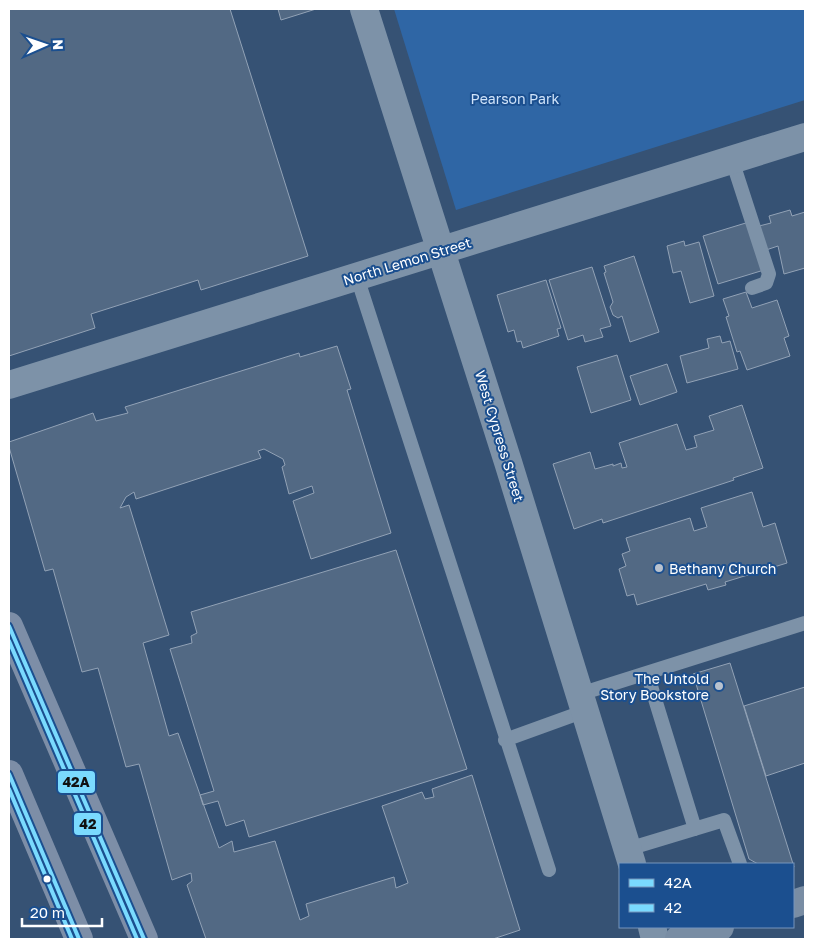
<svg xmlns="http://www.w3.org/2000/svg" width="814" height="948" viewBox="0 0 814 948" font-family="'Golos Text',sans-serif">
	<rect width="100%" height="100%" fill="#365274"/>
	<!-- green -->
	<path fill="#2f66a5" d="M394,9H805V100L456,210Z"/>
	<!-- building -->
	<path fill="#526984" stroke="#92a2b6" d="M9,9H230L308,256L201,290L198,280L91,314L95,328L9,356Z
		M278,9H316L281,20Z
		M790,210L792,216L805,212V268L784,274L778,246L766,250L759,226L771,223L769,216Z
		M749,222L764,270L718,284L703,236Z
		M684,241L685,246L699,242L714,296L690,303L681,271L673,273L667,246Z
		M634,256L659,332L630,342L622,316L618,318L613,315L610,307L613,302L604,273L606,272L604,266Z
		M592,267L611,326L600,329L603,337L585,342L583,335L568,340L549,280Z
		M546,280L561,328L557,329L559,336L523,348L521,341L517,342L514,330L508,332L497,295Z
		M746,292L752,308L777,300L789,336L784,338L790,356L747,370L740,351L737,352L726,317L729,316L723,299Z
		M720,336L722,343L730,341L738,369L687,383L680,356L709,348L707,339Z
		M337,346L351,389L347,390L391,533L311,559L293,501L314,493L312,486L289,494L282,467L285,465L283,459L264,449L258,451L261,458L136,499L134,492L126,497L120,508L129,505L169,635L143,643L169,736L178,733L219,848L232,841L234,852L275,841L300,920L309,916L306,904L394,877L396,888L408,883L382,806L422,792L425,799L434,797L432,789L472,775L520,930L493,939H206L187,885L192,881L191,873L172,880L139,764L126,767L98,668L82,672L53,569L45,571L9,447V442L93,413L96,421L128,413L125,407L299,353L300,357Z
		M617,355L631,400L591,413L577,367Z
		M667,364L677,392L640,405L630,376Z
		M742,405L763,468L733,478L734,480L603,523L602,519L574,529L553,464L590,452L595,469L613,464V466L621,463L622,468L627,467L619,443L677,424L686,450L697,447L694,436L714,430L709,416Z
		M752,492L763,527L775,523L787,563L725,582L726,585L708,590L706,584L637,605L634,594L627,596L619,569L626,566L622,554L630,551L626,538L690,518L694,531L707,527L701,508Z
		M396,550L467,769L249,837L244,820L226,826L218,801L203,805L200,795L214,791L170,649L192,643L191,636L197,633L191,612Z
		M730,663L794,867L793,868V864H758L749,859L693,674Z
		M805,687V763L766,776L744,706Z"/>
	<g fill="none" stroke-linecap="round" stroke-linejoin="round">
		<!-- lane -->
		<path stroke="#7d92a8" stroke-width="14" d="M732,160L769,274L766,283L752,288
			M357,277L549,870
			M647,673L695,829
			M580,694L805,623
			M505,740L585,711
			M628,849L724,820L740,864"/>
		<!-- street -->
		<path stroke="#7d92a8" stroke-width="28" d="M364,9L508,462L632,864
			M9,385L805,137
			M652,927L655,939"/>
		<!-- secondary -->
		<path stroke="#798da4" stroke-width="28" d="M793,904L805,900
			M679,939L720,927"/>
		<!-- primary -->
		<path stroke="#7d8ea7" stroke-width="28" d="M9,626L144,939
			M9,774L79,939"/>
		<!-- bus-1 casing -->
		<g stroke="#1b4f8f" stroke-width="8">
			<path id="bus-1" d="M9,626L144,939
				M9,774L79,939"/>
		</g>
		<!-- bus-2 casing -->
		<g stroke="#1b4f8f" stroke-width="8">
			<path id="bus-2" d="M9,641L137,939
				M9,789L72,939"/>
		</g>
		<!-- bus-1 -->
		<use href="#bus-1" stroke="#7adafe" stroke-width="4"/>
		<!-- bus-2 -->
		<use href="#bus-2" stroke="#7adafe" stroke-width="4"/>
	</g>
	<!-- markers -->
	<g fill="#b9c2ce" stroke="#1b4f8f" stroke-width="2">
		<circle cx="659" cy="568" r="5"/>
		<circle cx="719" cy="686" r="5"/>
	</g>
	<circle fill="#fff" stroke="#1b4f8f" stroke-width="2" cx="47" cy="879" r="4.5"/>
	<g text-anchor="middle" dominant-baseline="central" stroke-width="4" stroke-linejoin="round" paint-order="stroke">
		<!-- park labels -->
		<g font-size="14" fill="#cfe3fa" stroke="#1b4f8f">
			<text x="515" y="98">Pearson Park</text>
		</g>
		<!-- street labels -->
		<g font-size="14" fill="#fff" stroke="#1b4f8f">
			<text transform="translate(407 261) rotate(-17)">North Lemon Street</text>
			<text transform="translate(500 436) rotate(73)">West Cypress Street</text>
		</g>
		<!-- poi labels -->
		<g font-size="14" fill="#fff" stroke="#1b4f8f" text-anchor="start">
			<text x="669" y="568">Bethany Church</text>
			<text x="709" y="678" text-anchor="end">The Untold<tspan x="709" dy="16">Story Bookstore</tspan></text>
		</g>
	</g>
	<g stroke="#1b4f8f" stroke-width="2">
		<rect x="57" y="770" width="39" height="24" rx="5" fill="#7adafe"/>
		<rect x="73" y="812" width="29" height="24" rx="5" fill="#7adafe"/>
	</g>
	<g font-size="14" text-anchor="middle" font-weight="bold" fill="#111">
		<text x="76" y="787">42A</text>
		<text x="88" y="829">42</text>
	</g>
	<!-- border -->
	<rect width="814" height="948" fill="none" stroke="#ffffff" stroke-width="20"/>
	<!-- legend -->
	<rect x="619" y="863" width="175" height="65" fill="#1b4f8f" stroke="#7695bc"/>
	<rect x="629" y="879" width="25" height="8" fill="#7adafe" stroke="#7695bc"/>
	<text x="664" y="888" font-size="15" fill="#ffffff">42A</text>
	<rect x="629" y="904" width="25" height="8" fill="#7adafe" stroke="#7695bc"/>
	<text x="664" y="913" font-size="15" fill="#ffffff">42</text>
	<!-- north arrow -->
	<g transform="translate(45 45) rotate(88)" stroke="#1b4f8f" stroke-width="4" paint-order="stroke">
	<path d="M0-4L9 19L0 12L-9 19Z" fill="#ffffff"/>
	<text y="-8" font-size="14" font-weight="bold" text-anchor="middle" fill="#ffffff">N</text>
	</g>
	<!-- scale -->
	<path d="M22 918v8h80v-8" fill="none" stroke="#ffffff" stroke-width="2.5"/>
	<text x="30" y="918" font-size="15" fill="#ffffff" stroke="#1b4f8f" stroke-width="4" paint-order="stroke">20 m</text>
</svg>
